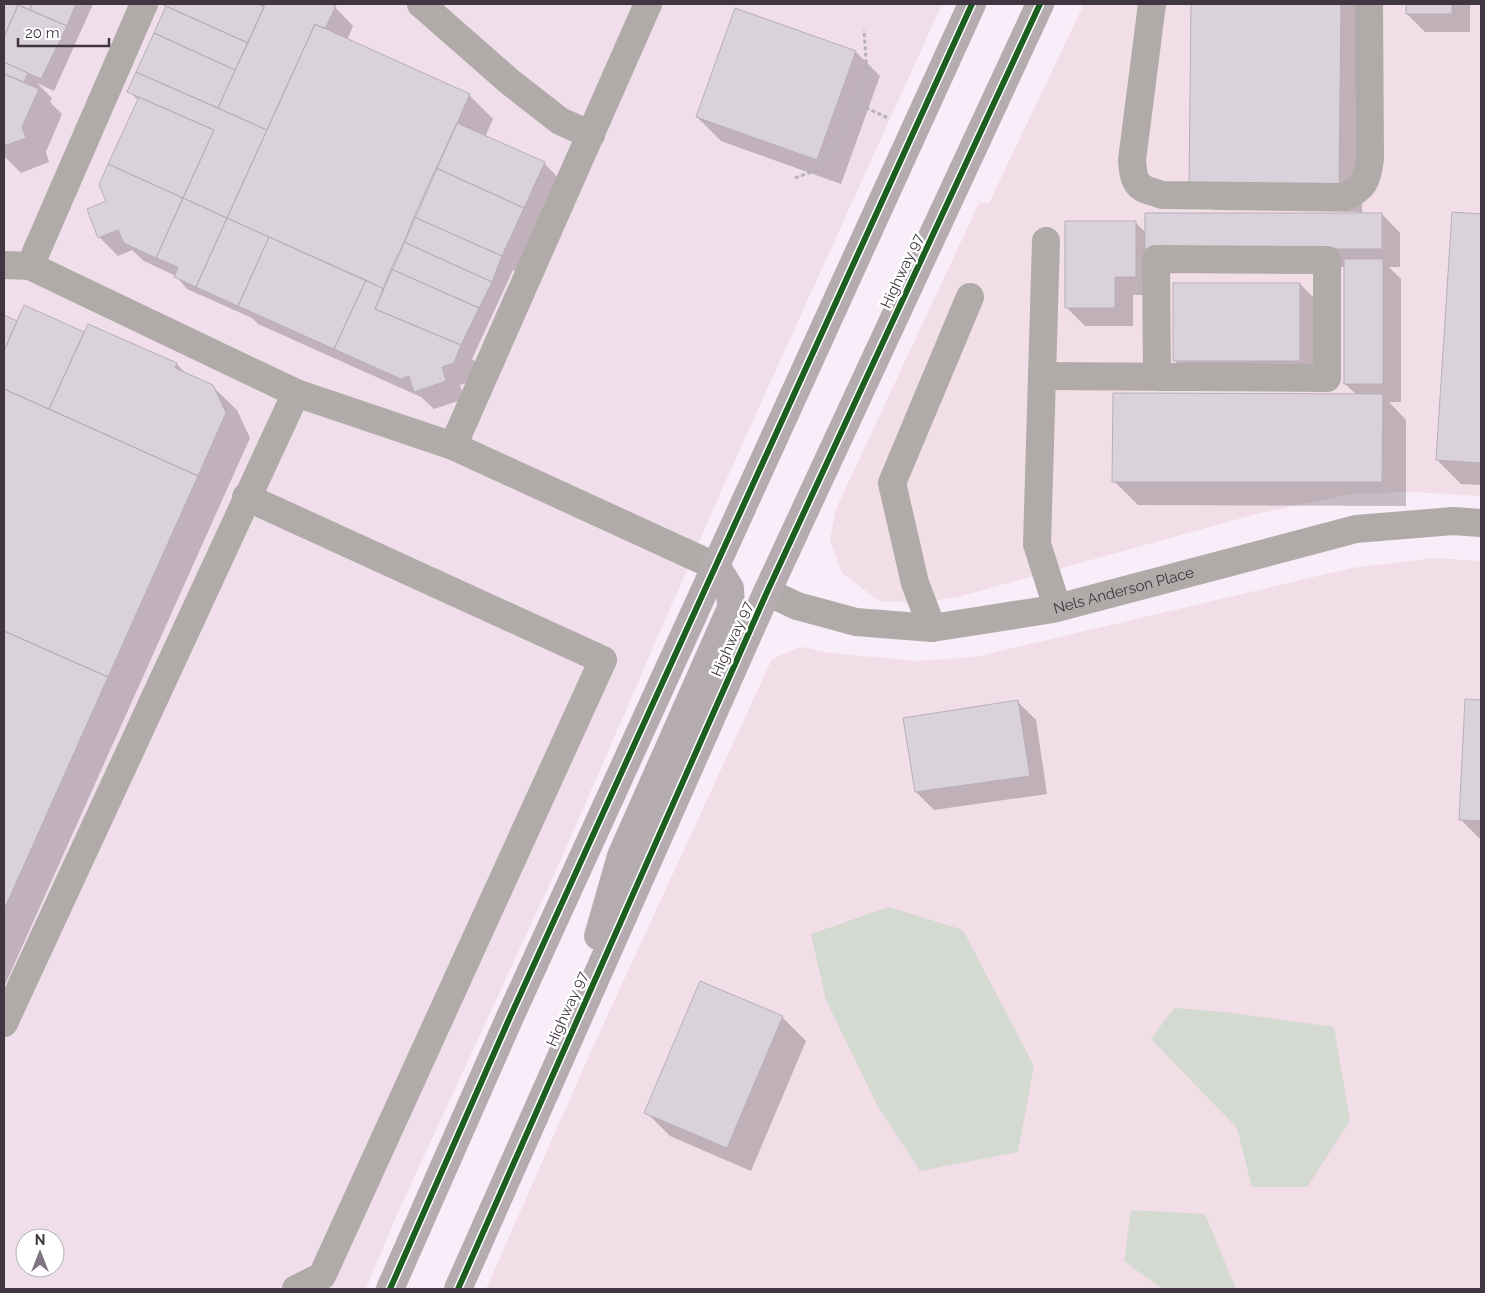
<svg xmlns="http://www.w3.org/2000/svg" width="1485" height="1293" viewBox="0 0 1485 1293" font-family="Raleway,sans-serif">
	<rect width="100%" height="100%" fill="#f8edf9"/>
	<!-- commercial -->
	<path fill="#f0deea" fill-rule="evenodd" d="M4,4H942L722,489L563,855L394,1221L366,1289H4ZM25,1238H55V1268H25Z"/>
	<!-- industrial -->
	<path fill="#f1dee6" d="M1084,4H1481V496L1414,492L1352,494L1260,513L958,597L916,603L879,601L842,573L830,539L836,509L979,203H989Z
		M1434,558L1481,561V1289H486L592,1049L772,659L801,647L830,653L916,661L975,657L1352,568Z"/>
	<!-- green -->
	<path fill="#d4d9d1" d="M889,907L963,930L1034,1066L1018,1152L920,1171L877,1105L826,1000L811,934Z
		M1174,1008L1225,1012L1334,1027L1350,1121L1307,1187H1252L1237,1128L1151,1039Z
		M1131,1210L1205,1214L1236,1289H1162L1124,1261Z"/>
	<!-- shadow -->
	<path fill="#0003" d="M4,4H93L54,91L37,83L52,98L50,102L62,114L46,152L49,162L21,173L4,156Z
		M163,4H327L335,7L353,26L347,40L469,95L493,119L485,137L544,163L562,182L521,274L513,270L472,359L479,365L472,381L460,385L464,399L434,409L421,397L258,324L252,318L187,289L176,276L144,261L132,250L118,256L99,237L108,202L139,101L129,91L167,7Z
		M1192,4H1364L1362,214H1382L1400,233V267H1389L1401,279V402H1389L1406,420V506L1138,505L1114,481L1357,395L1345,384V267H1165L1154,295H1133V326H1085L1066,307L1136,223L1146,233L1359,214V212L1214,210L1190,186Z
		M1407,4H1470V32H1425L1407,14Z
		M735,9L856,52L880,76L841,184L721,141L697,117Z
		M1453,213L1481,215V485L1461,484L1437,460Z
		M1300,284L1318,302V379H1193L1175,361Z
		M4,316L18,323L85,334L89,326L177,364L186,374L212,386L237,410L250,438L4,987Z
		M1466,701L1481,702V840L1460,819Z
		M1018,702L1036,720L1047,794L934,810L916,792Z
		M782,1017L806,1041L751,1171L670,1136L646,1112Z"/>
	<!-- building -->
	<path fill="#dad2db" stroke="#b8aeb9" d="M4,4L18,5L4,37Z
		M16,4H32L30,10Z
		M32,4H76L67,26L30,10Z
		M161,4H257L264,7L248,43Z
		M265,4H330L336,6L325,29L315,24L267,130L218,108Z
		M1191,4H1341L1339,188L1189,187Z
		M1406,4H1452V14H1406Z
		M18,5L67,26L41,79L4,62V37Z
		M166,6L248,43L235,70L154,33Z
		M735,8L856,51L817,160L696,117Z
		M315,24L470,94L384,289L227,218Z
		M154,33L235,70L218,108L136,72Z
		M4,62L28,73L24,82L4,74Z
		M136,72L267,130L227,218L183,198L214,130L127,92Z
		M4,74L39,89L22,127L26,138L4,146Z
		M139,97L214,130L183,198L108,164Z
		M457,123L545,162L524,208L436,168Z
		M108,164L183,198L156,258L124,243L118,230L98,238L87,209L106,201L99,185Z
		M436,168L524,208L502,256L414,217Z
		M183,198L227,218L196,287L174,277L178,267L156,258Z
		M1452,212L1481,214V463L1436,460Z
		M1145,213H1382V249H1145Z
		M414,217L502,256L492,282L404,242Z
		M227,218L269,237L238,306L196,287Z
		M1065,221H1136V277H1115V308H1065Z
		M269,237L366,280L334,349L238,306Z
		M404,242L492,282L479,308L391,269Z
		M1344,259H1383V384H1344Z
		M391,269L479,308L461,345L375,309Z
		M366,280L384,289L375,309L461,345L454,363L442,367L446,381L414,392L409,376L401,379L334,349Z
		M1173,283H1300V361H1173Z
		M24,305L84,332L49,409L4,389V351Z
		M4,315L17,321L4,351Z
		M88,324L177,363L175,368L213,385L226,413L198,476L49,409Z
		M4,389L198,476L108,677L4,631Z
		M1113,393L1383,394L1382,482H1112Z
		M4,631L108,677L4,910Z
		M1465,699L1481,700V821L1459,820Z
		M1018,700L1030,776L915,792L903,718Z
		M700,981L783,1016L727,1148L644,1113Z"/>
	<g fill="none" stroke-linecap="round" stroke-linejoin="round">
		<!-- path -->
		<path stroke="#b8b3b5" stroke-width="3" stroke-dasharray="4 2.5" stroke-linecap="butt" d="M854,102L888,118
			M795,178L817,170L840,134L867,75L864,30"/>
		<!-- minor -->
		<g stroke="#b0aba8" stroke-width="28">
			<path d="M421,4L510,82L560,121L591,135"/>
			<path d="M1152,4L1132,160C1134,187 1138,188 1163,195L1343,197C1365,189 1367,180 1370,159L1369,4"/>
			<path d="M1046,241L1037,544L1057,607"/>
			<path d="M4,265L30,266L144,4"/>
			<path d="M30,266L296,393L453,446L717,567"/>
			<path d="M1042,376L1327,378V260L1156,259L1157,377"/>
			<path d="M453,446L648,4"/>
			<path d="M246,497L603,660L322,1276L296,1289"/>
			<path id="s1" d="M767,592L797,606L856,622L932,628L1053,609L1356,529L1453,521L1481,523"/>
			<path d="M932,628L915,583L892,483L970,297"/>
			<path d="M4,1023L296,393"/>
		</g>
		<!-- major -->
		<path stroke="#b4acae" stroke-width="28" d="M598,936L621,856L731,608L730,588L717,567
			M390,1289L510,1017L972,4
			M458,1289L767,592L1040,4"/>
		<!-- cycleway casing -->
		<g stroke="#fff" stroke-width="9">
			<path id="cycleway" d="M390,1289L510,1017L972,4
				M458,1289L767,592L1040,4"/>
		</g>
		<!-- cycleway -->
		<use href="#cycleway" stroke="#1b5e20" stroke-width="6"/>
	</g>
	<g text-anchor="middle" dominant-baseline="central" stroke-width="5" stroke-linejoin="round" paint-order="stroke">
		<!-- street labels -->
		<g font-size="15" fill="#403541" stroke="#fff">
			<text transform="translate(902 271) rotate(-65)">Highway 97</text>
			<text stroke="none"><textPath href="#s1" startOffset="366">Nels Anderson Place</textPath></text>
			<text transform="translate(732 639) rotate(-66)">Highway 97</text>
			<text transform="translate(567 1009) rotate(-66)">Highway 97</text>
		</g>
	</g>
	<!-- border -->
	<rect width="1485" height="1293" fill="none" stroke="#403541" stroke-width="10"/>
	<!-- north arrow -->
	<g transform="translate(40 1253)"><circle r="24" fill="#ffffff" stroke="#b3aeb3"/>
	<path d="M0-4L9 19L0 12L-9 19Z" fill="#807581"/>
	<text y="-8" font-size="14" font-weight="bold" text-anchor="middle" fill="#403541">N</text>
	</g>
	<!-- scale -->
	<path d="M18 38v8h91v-8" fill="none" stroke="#403541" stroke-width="2.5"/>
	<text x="25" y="38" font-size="15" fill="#403541" stroke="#ffffff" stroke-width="4" paint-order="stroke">20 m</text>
</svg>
